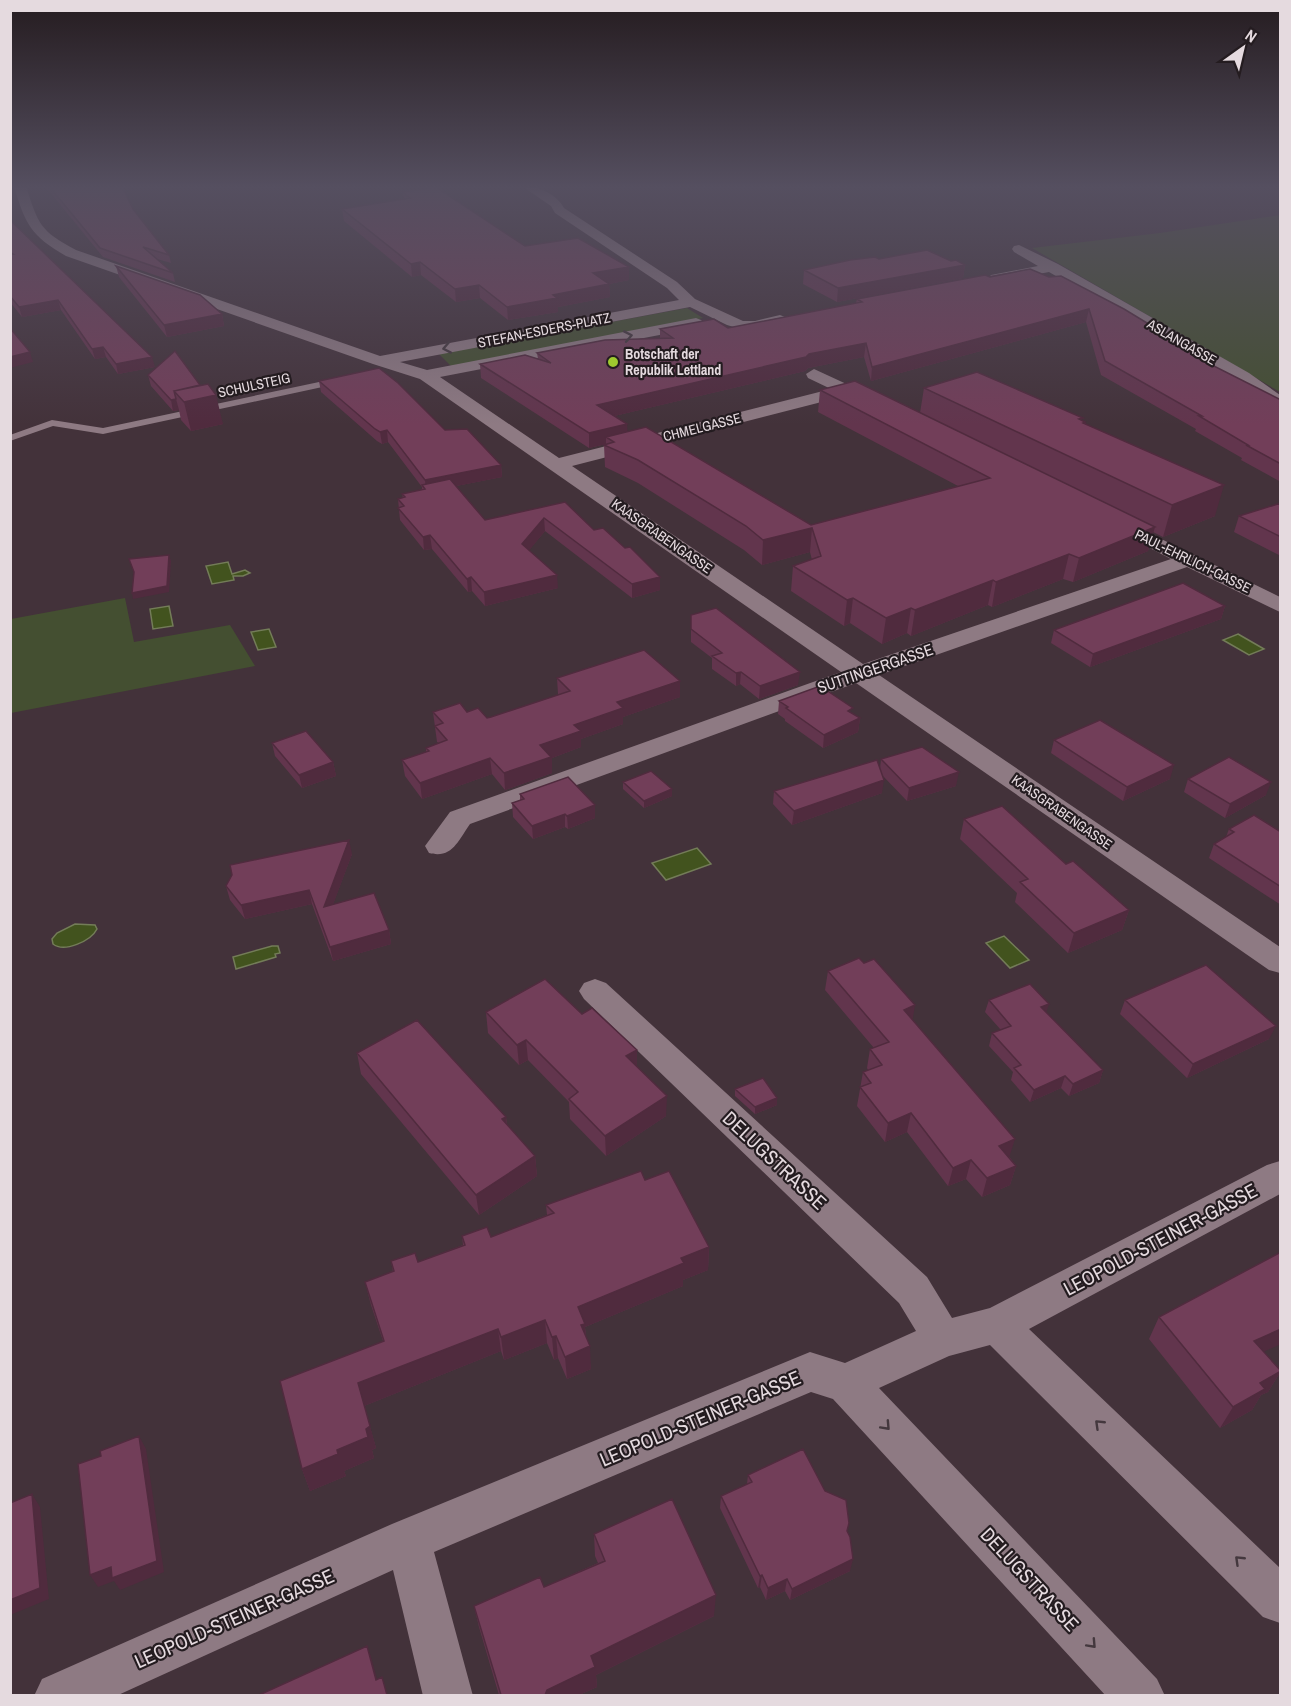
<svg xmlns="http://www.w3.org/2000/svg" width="1291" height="1706" viewBox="0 0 1291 1706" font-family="'Archivo Narrow',sans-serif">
	<rect width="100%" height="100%" fill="#43323a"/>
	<!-- green -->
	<path fill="#444f31" d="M1280,215V392L1032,248L1160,233Z
		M687,308L703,318L451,366L439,354Z
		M125,598L134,642L230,625L255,666L11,713V619Z"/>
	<!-- water -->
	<path fill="#42531e" stroke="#737c58" stroke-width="1.5" d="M228,562L232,574L245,570L250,573L243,576H233L234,580L212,584L206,566Z
		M169,606L173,626L153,629L150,609Z
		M269,629L276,647L258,650L251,632Z
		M1238,634L1264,649L1249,655L1223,640Z
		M697,848L711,864L666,880L652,863Z
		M75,924L95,925L97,929C91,941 64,953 53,944L52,939L57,933Z
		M1004,936L1029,960L1010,968L986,943Z
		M272,946H278L280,953L275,954L276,957L236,969L233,957Z"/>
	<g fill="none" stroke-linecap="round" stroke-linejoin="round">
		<!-- lane -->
		<path fill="#8e7a83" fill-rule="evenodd" d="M338,378L341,379V383L103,434L53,426L10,441V435L52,420L103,428Z"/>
		<!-- street -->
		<path fill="#8e7a83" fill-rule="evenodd" d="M14,186H26C38,224 40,231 76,250L380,356L679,300L667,288L555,213L551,206L522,186C537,186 556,193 564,208L677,282L695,299L743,321H755L780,315L785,317L788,320L785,323L747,331L727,325L690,307L400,362L427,370L696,318L701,320L704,323L701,326L696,328L440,377L559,458L831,389L808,378L806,374L814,369L879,399L882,403L879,407H867L845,396L572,466L863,664L1171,559L1109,527L1106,523L1109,519L1116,517L1280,597V612L1187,567L879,675L1280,947V973L1269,970L856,683L470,824C458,841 452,859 429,853L425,846L450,812L841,672L420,379L373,364L66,256C31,236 25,224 14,186Z
			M1019,245L1058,264L1249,373L1280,395V408L1274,407L1237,381L1049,272L996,282L991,281L989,278L991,275L1038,266L1014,252L1012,249L1014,246Z
			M595,979L606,983L927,1277L952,1318L990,1308L1267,1165L1280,1161V1194L1029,1329L1280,1568V1623L1263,1617L990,1345L949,1356L879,1388L1157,1679L1165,1696H1106L833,1399L811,1392L434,1552L473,1696H423L393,1570L116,1696H34L42,1679L392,1524L810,1352L845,1363L916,1331L899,1303L584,999L579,991L584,983Z"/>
	</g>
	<!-- wall -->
	<path fill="#62354d" d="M45,186H122L133,209L169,255L171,263L157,259L173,273L175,282L103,257Z
		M403,192L525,246L629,280L609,284L610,297L558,307V312L508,320L480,298L456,302L421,275L412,277L344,221L342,209L404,199Z
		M10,220L155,367L118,374L106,357L95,359L61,310L22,317L10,302Z
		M879,259L951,261L965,265L963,278L837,302L803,284L804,270Z
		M116,266L222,314L224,326L167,337L119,277Z
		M1030,269L1203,357L1202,360L1281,400V482L1241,460L1242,458L1195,431L1196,429L1101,375L1086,322L871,381L864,357L808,368L805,371L614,416L627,424V431L811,525L958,486L818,412L820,390L920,413L924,388L1082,420L1085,423L1215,516L1163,537L1153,532L1148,551L1073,582L1063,579L992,607L988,605L911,636L907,633L882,644L850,623L844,626L791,591L793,566L812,560L810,552L762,565L744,550L638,483L605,467L604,445L606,444L589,448L481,378L480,364L538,359L537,353L660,338V329L728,328L856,303L857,299Z
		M175,351L223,424L191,431L181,420L179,410L173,411L151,386L148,375Z
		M319,381L445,430L501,465L502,477L456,486L485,520L565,502L594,530L625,548L660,577V590L632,598L545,531L529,550L558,588L485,606L472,591L468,592L432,549L424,550L400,520L398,499L403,498L402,494L422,490V487L388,442L382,444L377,441L321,392Z
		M1281,503V556L1234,532L1239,516Z
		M1225,606L1221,619L1090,667L1051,643L1054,630Z
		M691,615L798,685L759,699L740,684L736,686L712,669V658L691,642Z
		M557,678L680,681V697L623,717V724L581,739V747L552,758V773L505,790L492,774L422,799L405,776L402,760L426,752V748L439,743L437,742L433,712H467L487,718L559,695L558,694Z
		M779,701L853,714L860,718L858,732L823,748L785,721V719L778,714Z
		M1054,740L1170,779L1123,801L1051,753Z
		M272,743L333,762L336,776L302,788L275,756Z
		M881,759L956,786L907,801L882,775V793L792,825L773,804L774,791L880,769Z
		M1188,779L1266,795L1225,818L1184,792Z
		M623,782L672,789V796L644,808L623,789Z
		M520,794L595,818L568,829L565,827L533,839L513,817L512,803L520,800Z
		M964,819L1066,864L1129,910L1122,930L1068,953L1015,902L1017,893L960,839Z
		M1229,829L1281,832V905L1209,858L1214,844L1226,837Z
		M352,854L333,904L389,930L391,944L333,961L312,904L245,919L230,900L226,886Z
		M828,971L912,1020L1016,1166L1010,1185L982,1197L966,1179L948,1186L907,1132L885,1142L857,1106L863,1072L868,1070L867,1068L870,1049L874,1048L825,990Z
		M989,1000L1046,1012L1103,1070L1099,1083L1069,1096L1061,1088L1030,1102L1011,1080L1013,1072L989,1046L992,1033L1001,1030L985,1012Z
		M1125,1000L1269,1039L1187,1078L1120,1014Z
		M486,1012L582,1014L637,1050V1067L666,1116L606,1156L570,1119L569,1102L528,1060L519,1065L488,1033Z
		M357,1053L506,1117L507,1125L535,1156L537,1176L479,1215L361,1074Z
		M735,1089L777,1105L755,1114L735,1096Z
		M645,1180L709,1247L708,1270L683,1280V1286L585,1327L586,1336L591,1369L567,1379L558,1358L554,1360L547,1343L504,1360L501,1351L364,1406L376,1448L372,1450L374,1458L344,1471L346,1476L310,1491L302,1469L383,1341L371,1305L365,1282L393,1272L391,1261L418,1262L463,1245L462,1236L491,1237L547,1215L546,1205Z
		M1159,1317L1264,1352L1281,1371L1268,1392L1261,1395L1252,1410L1220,1428L1149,1339Z
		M748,1475L847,1531L850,1571L790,1600L785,1591L766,1600L760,1587L758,1588L720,1508L721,1496L747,1484Z
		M594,1534L714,1616L596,1675L597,1687L579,1695H499L479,1627L474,1606L544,1587L598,1563L595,1556Z"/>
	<!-- shaded-wall -->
	<path fill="#502b3e" d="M420,262L421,275L412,277L411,264Z
		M965,265L963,278L837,302L838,288Z
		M629,267V280L609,284L610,297L558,307V312L508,320L507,307L553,295L593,273Z
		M479,285L480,298L456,302L455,289Z
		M58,300L61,310L22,317L19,307Z
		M1089,309L1086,322L871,381L872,367Z
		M222,314L224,326L167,337L164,325Z
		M866,343L864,357L808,368L805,371L597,420V405L809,354Z
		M103,347L106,357L95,359L92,349Z
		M30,352L33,362L10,368V357Z
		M152,357L155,367L118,374L116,364Z
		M216,395L223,424L191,431L184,402Z
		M176,399L179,410L173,411L171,400Z
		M627,424L628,438L606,437V444L589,448V433Z
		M387,430L388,442L382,444L380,432Z
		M501,465L502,477L426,492L425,480Z
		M1224,485L1215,516L1163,537L1172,505Z
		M544,518L545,531L523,558L522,544Z
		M1155,527L1148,551L1073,582L1079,558Z
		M812,528L810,552L762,565L763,540Z
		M430,535L432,549L424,550L423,537Z
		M1069,554L1063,579L992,607L996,582Z
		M169,555L171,561L169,592L133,599L132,593Z
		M557,575L558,588L485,606L484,592Z
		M471,577L472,591L468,592L467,579Z
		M660,577V590L632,598V584Z
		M993,580L988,605L911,636L915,610Z
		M853,598L850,623L844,626L847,600Z
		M1225,606L1221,619L1090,667L1093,654Z
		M911,608L907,633L882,644L886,618Z
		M741,672L740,684L736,686V673Z
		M800,672L798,685L759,699L760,686Z
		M680,681V697L623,717V724L581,739V747L552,758V773L505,790L504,773L540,745L574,725L617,702Z
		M860,718L858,732L823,748L824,735Z
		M490,758L492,774L422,799L420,783Z
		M333,762L336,776L302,788L299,775Z
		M1174,765L1170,779L1123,801L1127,787Z
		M959,772L956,786L907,801L909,788Z
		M884,780L882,793L792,825L794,811Z
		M1271,782L1266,795L1225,818L1230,804Z
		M672,789V796L644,808V801Z
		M595,805V818L568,829L567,816Z
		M565,814V827L533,839L532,826Z
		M349,840L352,854L327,921L324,907Z
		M309,890L312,904L245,919L241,905Z
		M1129,910L1122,930L1068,953L1074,933Z
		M389,930L391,944L333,961L330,947Z
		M1049,1004L1045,1016L1041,1007Z
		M915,1005L912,1024L904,1010Z
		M1276,1026L1269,1039L1187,1078L1193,1064Z
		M526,1040L528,1060L519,1065L517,1045Z
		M637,1050V1070L626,1056Z
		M1103,1070L1099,1083L1069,1096L1073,1084Z
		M1065,1076L1061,1088L1030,1102L1034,1090Z
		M667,1096L666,1116L606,1156L605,1136Z
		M777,1098V1105L755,1114V1107Z
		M911,1113L907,1132L885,1142L888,1123Z
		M506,1117L508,1137L502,1119Z
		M1015,1139L1009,1158L999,1146Z
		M535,1156L537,1176L479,1215L476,1195Z
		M971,1160L966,1179L948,1186L953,1168Z
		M1016,1166L1010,1185L982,1197L987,1178Z
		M709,1247L708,1270L683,1280V1286L585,1327L587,1346L582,1348L578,1307L681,1258Z
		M545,1320L547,1343L504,1360L501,1337Z
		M498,1329L501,1351L364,1406L358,1383Z
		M1281,1329V1344L1241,1362L1254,1341Z
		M556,1336L558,1358L554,1360L552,1337Z
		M590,1346L591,1369L567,1379L565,1357Z
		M1281,1371L1268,1392L1261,1395L1252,1410L1220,1428L1233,1407L1260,1383Z
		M370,1426L376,1448L372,1450L374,1458L344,1471L346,1476L310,1491L302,1469L337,1450L366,1429Z
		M139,1436L146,1449L164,1572L120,1590L114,1581L98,1587L90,1575Z
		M32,1494L40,1507L49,1599L10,1615V1600Z
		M853,1559L850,1571L790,1600L792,1589Z
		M762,1575L760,1587L758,1588L760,1576Z
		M787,1579L785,1591L766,1600L768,1588Z
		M716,1595L714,1616L596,1675L597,1687L579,1695H545L547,1690L591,1656Z
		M367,1646L371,1657L380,1690L376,1680Z"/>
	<!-- building -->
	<path fill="#723e59" stroke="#502b3e" stroke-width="1.5" d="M49,186H122L133,209L169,255L143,247L173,273L100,248Z
		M436,187L525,246L578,238L629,267L593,273L609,284L553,295L557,298L507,307L479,285L455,289L420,262L411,264L342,209L410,198L403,192Z
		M10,220L152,357L116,364L103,347L92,349L58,300L19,307L10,296V254H13L10,252Z
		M927,250L951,261L956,260L965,265L838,288L804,270L850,260L875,257L879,259Z
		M116,266L200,295L222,314L164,325Z
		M1030,269L1049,277L1061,276L1124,309L1203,357L1198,358L1281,400V464L1246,445H1248L1199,416H1202L1105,361L1089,309L872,367L866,343L809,354L806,357L597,405L627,424L589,433L480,364L525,355L551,363L537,353L605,340L673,338L660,329L714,319L728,328L862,302L857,299L985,275L990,277Z
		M10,328L30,352L10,357Z
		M175,351L200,385L174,391L176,399L171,400L148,375Z
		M379,368L398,383L445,430L467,429L501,465L425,480L387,430L380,432L375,429L319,381Z
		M977,372L1083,418L1079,419L1085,422L1083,423L1224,485L1172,505L924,388Z
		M855,381L1155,527L1079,558L1069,554L996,582L993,580L915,610L911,608L886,618L853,598L847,600L793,566L821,556L812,528L763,540L746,526L638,460L604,445L614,442L606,437L646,427L811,525L990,478L820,390Z
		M208,384L216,395L184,402L174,391Z
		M450,479L485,520L565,502L594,530L603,528L625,548L630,547L660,577L632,584L544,518L522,544L557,575L484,592L471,577L467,579L430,535L423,537L398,508L404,506L398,499L405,497L402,494L425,489L422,485Z
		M1281,503V537L1239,516Z
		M169,555L167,586L132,593L134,572L129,559Z
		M1183,583L1225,606L1093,654L1054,630Z
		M716,608L800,672L760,686L741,672L736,673L712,656L722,653L691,629V615Z
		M644,650L680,681L617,702L623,708L574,725L581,731L540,745L551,757L504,773L490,758L420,783L402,760L429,751L426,748L447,740L435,726L443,723L433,712L460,703L467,712L478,708L487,718L491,717L570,691L557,678Z
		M820,686L853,708L848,711L860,718L824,735L786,708L788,707L779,701Z
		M1100,720L1174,765L1127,787L1054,740Z
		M306,731L333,762L299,775L272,743Z
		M922,747L959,772L909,788L881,759Z
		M1229,757L1271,782L1230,804L1188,779Z
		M877,760L884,780L794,811L774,791Z
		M651,771L672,789L644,801L623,782Z
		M568,777L595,805L567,816L565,814L532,826L512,803L524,799L520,794Z
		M1002,806L1066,864L1073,861L1129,910L1074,933L1020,882L1028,879L964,819Z
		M1254,815L1281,832V887L1214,844L1234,832L1229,829Z
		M349,840L324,907L374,893L389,930L330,947L309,890L241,905L226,886L232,875L230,865Z
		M859,958L864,963L874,959L915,1005L904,1010L1015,1139L999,1146L1016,1166L987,1178L971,1160L953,1168L911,1113L888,1123L860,1087L871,1083L863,1072L882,1065L870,1049L889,1042L828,971Z
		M1206,965L1276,1026L1193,1064L1125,1000Z
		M545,979L582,1014L592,1008L637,1050L626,1056L667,1096L605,1136L569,1099L578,1092L526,1040L517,1045L486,1012Z
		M1030,984L1049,1004L1041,1007L1103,1070L1073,1084L1065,1076L1034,1090L1014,1068L1021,1065L992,1033L1011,1026L989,1000Z
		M417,1020L506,1117L502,1119L535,1156L476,1195L357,1053Z
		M763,1078L777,1098L755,1107L735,1089Z
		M641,1171L645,1180L669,1171L709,1247L681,1258L684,1263L578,1307L585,1324L581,1325L590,1346L565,1357L556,1336L552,1337L545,1320L501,1337L498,1329L358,1383L370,1426L366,1429L368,1437L337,1450L338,1454L302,1469L280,1381L384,1341L365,1282L394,1271L391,1261L415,1253L418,1262L465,1245L462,1236L487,1227L491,1237L554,1213L546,1205Z
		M1281,1252V1329L1254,1341L1281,1371L1260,1383L1265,1389L1233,1407L1159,1317Z
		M139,1436L157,1561L112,1578L111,1567L90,1575L78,1464L101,1456L100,1451Z
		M803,1449L825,1491L846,1500L849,1523L847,1531L850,1537L853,1559L792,1589L787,1579L768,1588L762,1575L760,1576L721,1496L752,1482L748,1475Z
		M32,1494L40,1588L10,1600V1503Z
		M672,1499L716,1595L591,1656L595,1667L547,1690L545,1695H501L474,1606L540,1577L544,1587L605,1561L594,1534Z
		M367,1646L376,1680L382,1677L387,1695H259Z"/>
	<!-- one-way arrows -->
	<defs><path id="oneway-chevron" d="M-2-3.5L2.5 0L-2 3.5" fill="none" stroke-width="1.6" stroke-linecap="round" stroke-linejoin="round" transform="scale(1.5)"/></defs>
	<g stroke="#44383e">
		<use href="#oneway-chevron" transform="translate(628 336) rotate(-11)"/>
		<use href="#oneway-chevron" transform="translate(447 348) rotate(169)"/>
		<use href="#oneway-chevron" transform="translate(1099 1424) rotate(-136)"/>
		<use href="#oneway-chevron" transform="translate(886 1426) rotate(47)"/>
		<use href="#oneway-chevron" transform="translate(1239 1560) rotate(-136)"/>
		<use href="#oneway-chevron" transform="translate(1092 1644) rotate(47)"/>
	</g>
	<!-- sky -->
	<linearGradient id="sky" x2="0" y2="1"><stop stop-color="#251c20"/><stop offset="0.44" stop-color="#554f60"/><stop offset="1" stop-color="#554f60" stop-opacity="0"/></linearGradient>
	<rect width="1291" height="425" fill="url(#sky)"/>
	<!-- markers -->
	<circle fill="#9eca2f" stroke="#241c20" stroke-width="2" cx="613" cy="362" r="6"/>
	<g text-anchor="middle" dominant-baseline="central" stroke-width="4.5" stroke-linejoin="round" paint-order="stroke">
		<!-- far-street labels -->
		<g font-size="14" fill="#e5dadf" stroke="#241c20">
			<text transform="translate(544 330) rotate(-11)">STEFAN-ESDERS-PLATZ</text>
			<text transform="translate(1182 342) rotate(30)">ASLANGASSE</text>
			<text transform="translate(254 385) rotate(-12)">SCHULSTEIG</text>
			<text transform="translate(702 427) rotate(-14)">CHMELGASSE</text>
			<text transform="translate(662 536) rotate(35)">KAASGRABENGASSE</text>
			<text transform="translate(1193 561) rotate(26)">PAUL-EHRLICH-GASSE</text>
			<text transform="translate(1062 812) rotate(35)">KAASGRABENGASSE</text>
		</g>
		<!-- far-poi labels -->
		<g font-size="14" font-weight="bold" fill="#e5dadf" stroke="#241c20" text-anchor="start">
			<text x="625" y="354">Botschaft der<tspan x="625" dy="16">Republik Lettland</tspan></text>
		</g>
		<!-- street labels -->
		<g font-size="16" fill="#e5dadf" stroke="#241c20">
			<text transform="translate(875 668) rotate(-19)">SUTTINGERGASSE</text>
		</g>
		<!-- near-street labels -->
		<g font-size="20" fill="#e5dadf" stroke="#241c20">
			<text transform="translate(775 1160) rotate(43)">DELUGSTRASSE</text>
			<text transform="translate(1160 1239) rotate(-28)">LEOPOLD-STEINER-GASSE</text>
			<text transform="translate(700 1418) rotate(-23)">LEOPOLD-STEINER-GASSE</text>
			<text transform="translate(1030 1579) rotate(47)">DELUGSTRASSE</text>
			<text transform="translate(234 1618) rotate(-24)">LEOPOLD-STEINER-GASSE</text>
		</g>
	</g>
	<!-- border -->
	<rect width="1291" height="1706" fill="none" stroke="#e5dadf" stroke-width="24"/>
	<!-- north arrow -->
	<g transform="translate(1243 48) rotate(34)" stroke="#241c20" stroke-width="4.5" paint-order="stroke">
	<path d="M0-4.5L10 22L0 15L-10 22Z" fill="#e5dadf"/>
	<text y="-9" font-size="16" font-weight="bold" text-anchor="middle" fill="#e5dadf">N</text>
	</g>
</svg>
